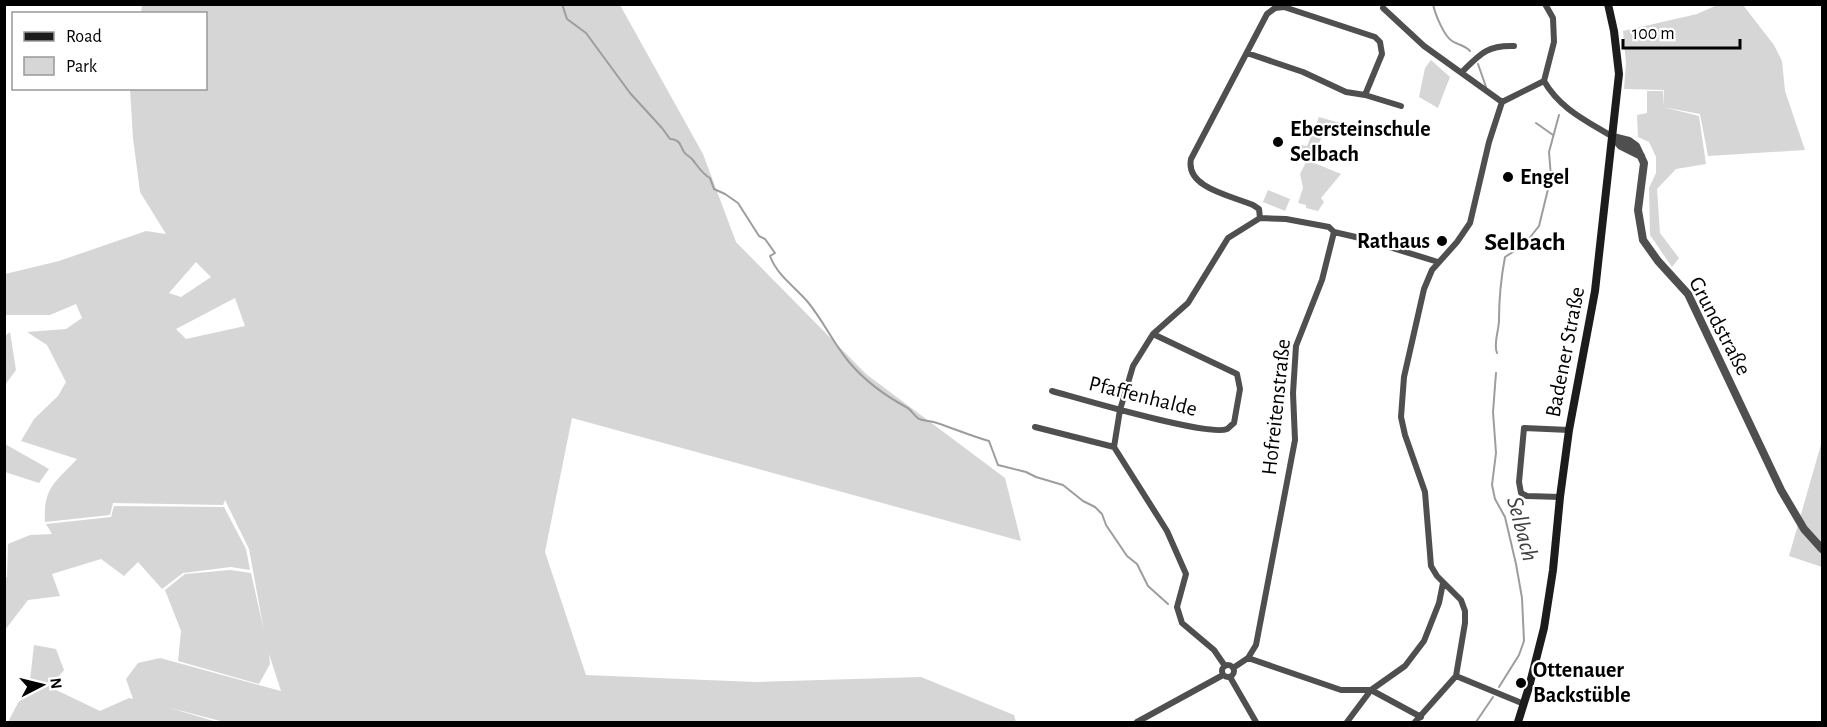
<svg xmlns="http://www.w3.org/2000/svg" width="1827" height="727" viewBox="0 0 1827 727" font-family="'Alegreya Sans',sans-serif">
	<rect width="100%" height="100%" fill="#fff"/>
	<!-- green -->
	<path fill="#d6d6d6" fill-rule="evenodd" d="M142,5H620L703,154L736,242L866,374L1005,478L1021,541L572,418L545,552L586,675L755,682L921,677L1014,715L1016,722H224L167,707L217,722H8L30,680L34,645L56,649L64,670L50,687L100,711L129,698L133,699L126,679L138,663L160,658L281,691L269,654L270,664L259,684L178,661L181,631L165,590L185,574L230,570L251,573L264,631L249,549L225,500L223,505L113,503L110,515L45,522C43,487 56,482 77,459L21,441L34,419L58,396L66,382L47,345L27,332L66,329L82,318L76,304L50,315H5V274L59,261L146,231L166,234L140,192L133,138L130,89L206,88V14L141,13ZM196,262L211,277L181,297L169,293ZM235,298L245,326L186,339L176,329Z
		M1717,5H1743L1774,45L1782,61L1785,91L1805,150L1708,156L1700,114L1663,107L1664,90L1624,89L1626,63L1623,31L1697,14Z
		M1431,60L1450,77L1438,108L1419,97L1425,68Z
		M1647,91H1663V107L1699,116L1706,164L1676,169L1657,189L1660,233L1679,258L1672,267L1650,235L1649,188L1656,173V157L1649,142L1638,137L1637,115L1647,113Z
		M1319,117L1340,123L1335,127L1327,126L1312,158L1299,151L1301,145L1307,146Z
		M1307,160L1341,174L1321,198L1324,202L1318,211L1306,208V205L1298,203L1303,188L1300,174Z
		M1268,190L1290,199L1285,211L1263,202Z
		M10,332L16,370L5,385V336Z
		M1822,441V567L1789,556Z
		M5,444L49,469L39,483L5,472Z
		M114,506L224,507L246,549L250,570L231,567L183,573L162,589L138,562L124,576L101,559L52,574L60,596L28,600L5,630L4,578L7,577L8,544L30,535L52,534L46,524L111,517Z"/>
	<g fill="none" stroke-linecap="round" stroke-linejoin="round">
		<!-- stream -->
		<path stroke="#9d9d9d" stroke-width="2" d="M562,4L567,19L586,33L630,93L662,128L670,139C681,140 679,144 684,152C686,155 689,156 692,159C698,166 701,173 710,178L714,189L725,194L738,203L759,236L765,239L775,253L770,256C777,275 794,286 807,301C823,320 833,343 849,362C865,381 884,395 906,407C911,409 914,416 919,419C925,421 932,421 937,423C955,429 971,436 989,441L998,465L1026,472L1036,477L1063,485L1083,501L1095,507L1102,514L1106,525L1127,556L1137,564L1148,586L1168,604
			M1433,4C1435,14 1444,36 1452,41C1458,45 1465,45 1470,51
			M1478,64L1486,87
			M1536,123L1553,135
			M1497,353C1493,343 1499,331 1499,320C1499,298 1501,278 1505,257L1524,245L1539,226L1551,177L1549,152L1559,115
			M1496,373L1493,412L1496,453L1492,485L1495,499L1505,517L1516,564L1522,598L1524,641L1519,655L1499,687
			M1476,722L1493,697"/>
		<!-- minor -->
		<path stroke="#4f4f4f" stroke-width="6" d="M1383,8L1424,46L1502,102
			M1247,53L1303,72L1346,92L1365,95L1401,106
			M1462,72C1480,54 1487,45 1514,46
			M1544,81C1560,109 1587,121 1613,137
			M1260,218L1259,209L1253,205C1232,196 1185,188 1191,159L1267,14L1275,8L1284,7L1375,37L1380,42L1382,54L1365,95
			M1260,218L1286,219L1329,227L1334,232L1360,238L1438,262
			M1052,391C1078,398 1208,437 1227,429C1229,428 1231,425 1234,423L1240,389L1237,374L1153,334
			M1035,427L1114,447
			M1560,497L1527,496L1521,493L1519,482L1524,428L1569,430
			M1248,658L1341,690H1371L1421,717
			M1222 671a6 6 0 1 1 12 0a6 6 0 1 1-12 0Z
			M1225,666L1214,650L1182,623L1177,607L1186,574L1167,531L1114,447L1120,410L1133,366L1153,334L1188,303L1228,238L1260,218
			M1233,668L1248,658L1256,645L1295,440L1293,393L1296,346L1322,280L1334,232
			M1456,676L1524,704
			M1230,677L1256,722
			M1137,722L1223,675
			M1347,722L1371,690L1405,666L1424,641L1439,603L1443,583
			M1415,722L1456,676L1465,623V611L1461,600L1437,576L1431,566L1425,492L1405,435L1401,417L1404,377L1424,289L1432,270L1457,242L1470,223L1489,142L1502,102L1544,81L1554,42L1553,18L1545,4"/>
		<!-- tertiary -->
		<path stroke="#4f4f4f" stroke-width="8" d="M1613,137L1629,141L1636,146L1644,163L1638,210L1643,240L1658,261L1688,294L1781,490L1804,529L1822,549
			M1613,137L1621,146L1641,156"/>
		<!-- secondary -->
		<path stroke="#1c1c1c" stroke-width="8" d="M1518,722L1529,687L1544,628L1553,570L1560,497L1569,430L1595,291L1619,74L1614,31L1608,4"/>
	</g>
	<!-- markers -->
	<g fill="#000" stroke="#fff" stroke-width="2">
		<circle cx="1278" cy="142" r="6"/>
		<circle cx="1508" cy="177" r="6"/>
		<circle cx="1442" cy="241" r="6"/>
		<circle cx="1521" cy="683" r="6"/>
	</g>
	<g text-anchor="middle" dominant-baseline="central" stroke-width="4.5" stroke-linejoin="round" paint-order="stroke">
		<!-- poi labels -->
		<g font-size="22" font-weight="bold" fill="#000" stroke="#fff" text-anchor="start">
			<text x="1290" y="129">Ebersteinschule<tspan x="1290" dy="25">Selbach</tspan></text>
			<text x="1520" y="177">Engel</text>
			<text x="1430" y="241" text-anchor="end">Rathaus</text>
			<text x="1533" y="670">Ottenauer<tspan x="1533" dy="25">Backstüble</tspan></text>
		</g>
		<!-- street labels -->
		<g font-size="22" fill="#000" stroke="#fff">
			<text transform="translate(1720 326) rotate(62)">Grundstraße</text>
			<text transform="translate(1565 352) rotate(-79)">Badener Straße</text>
			<text transform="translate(1143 396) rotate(14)">Pfaffenhalde</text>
			<text transform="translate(1276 407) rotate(-84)">Hofreitenstraße</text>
		</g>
		<!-- water labels -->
		<g font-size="24" font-style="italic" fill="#3e3e3e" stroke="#fff">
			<text transform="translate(1522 529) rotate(75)">Selbach</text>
		</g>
		<!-- quarter labels -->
		<g font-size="26" font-weight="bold" fill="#000" stroke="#fff">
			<text x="1525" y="242">Selbach</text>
		</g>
	</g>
	<!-- border -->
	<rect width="1827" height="727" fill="none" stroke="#000000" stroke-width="12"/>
	<!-- legend -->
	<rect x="12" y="12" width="195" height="78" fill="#ffffff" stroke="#999999" stroke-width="1.5"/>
	<rect x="24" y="32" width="30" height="9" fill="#1c1c1c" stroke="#999999" stroke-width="1.5"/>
	<text x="66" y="42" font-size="18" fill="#000000">Road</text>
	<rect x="24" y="57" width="30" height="18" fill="#d6d6d6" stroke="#999999" stroke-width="1.5"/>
	<text x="66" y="72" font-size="18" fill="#000000">Park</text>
	<!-- north arrow -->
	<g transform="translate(42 685) rotate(83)" stroke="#ffffff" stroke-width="4.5" paint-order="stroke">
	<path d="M0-4.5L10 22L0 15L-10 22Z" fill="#000000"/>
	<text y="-9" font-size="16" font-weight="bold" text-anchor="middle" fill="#000000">N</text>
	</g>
	<!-- scale -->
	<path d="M1623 39v9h117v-9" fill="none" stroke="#000000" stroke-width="3"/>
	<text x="1632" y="39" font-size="18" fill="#000000" stroke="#ffffff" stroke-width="4.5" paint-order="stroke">100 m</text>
</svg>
